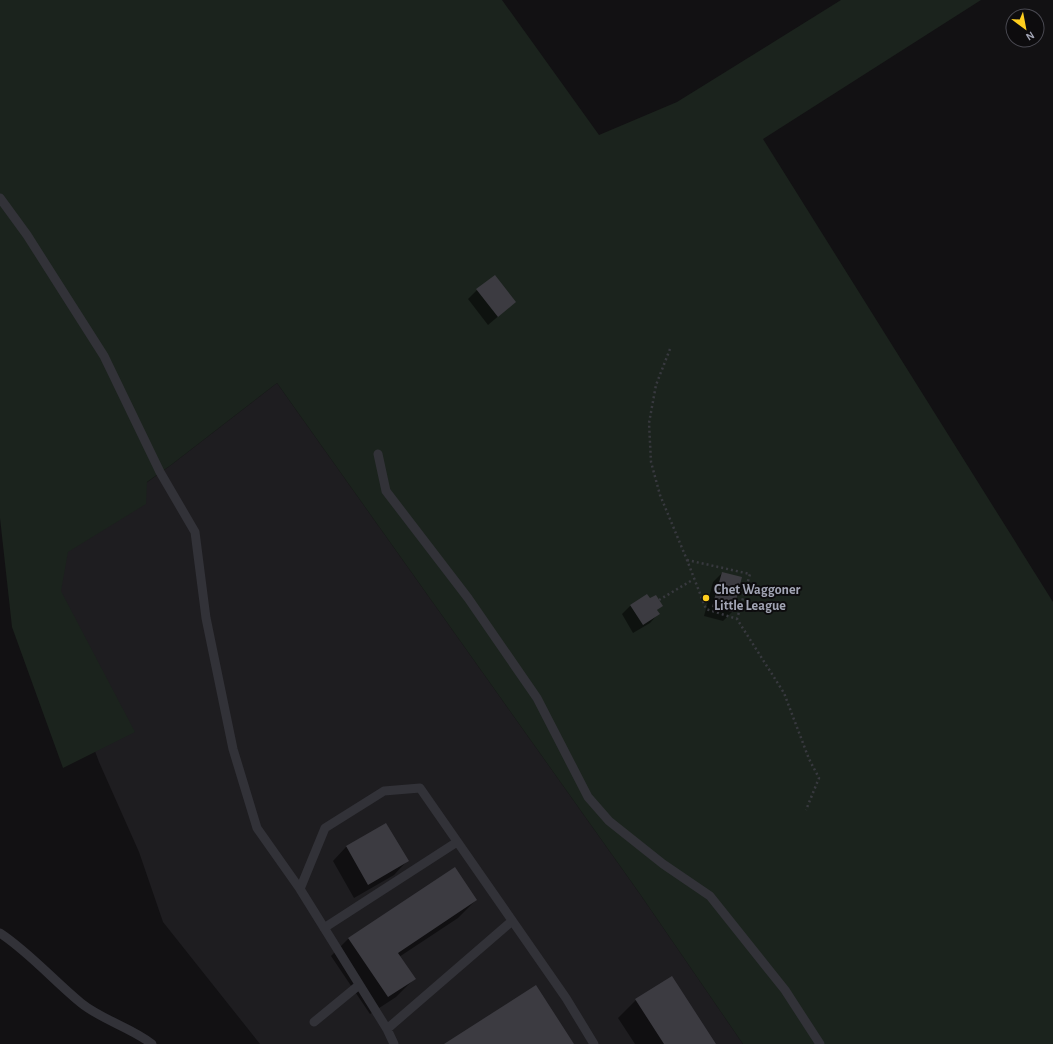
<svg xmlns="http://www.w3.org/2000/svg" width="1053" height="1044" viewBox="0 0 1053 1044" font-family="'Alegreya Sans',sans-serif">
	<rect width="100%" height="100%" fill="#121113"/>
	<!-- built -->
	<path fill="#1e1d20" d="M277,383L640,894L743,1044H260L163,922L139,852L99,762L68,679L36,562L171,465Z"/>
	<!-- green -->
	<path fill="#1b231d" d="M0,0H502L599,135L677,102L841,0H981L763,139L1053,602V1044H743L640,894L277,383L171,465L147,482L146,504L68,552L61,591L135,732L63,768L12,627L0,518Z"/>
	<!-- shadow -->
	<path fill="#0007" d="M495,276L515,302L488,325L468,299L477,290Z
		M722,573L741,578L732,612L723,621L704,616L713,582Z
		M631,605L662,606L656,611L658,614L650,623L633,633L622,614Z
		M386,824L407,861L394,875L354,898L333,861L346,847Z
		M476,900L458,918L399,957L414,979L396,997L370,1014L331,956L349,938Z
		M636,1000L715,1044H635L618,1018Z"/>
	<!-- building -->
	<path fill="#3c3b41" d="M495,275L516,302L498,317L476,289Z
		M722,572L742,577L733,612L712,607Z
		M647,594L650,598L656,595L663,606L657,610L660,614L643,625L630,605Z
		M386,823L409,861L368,885L346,846Z
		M455,867L477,900L398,953L416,979L388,997L348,938Z
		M672,976L716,1044H664L635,999Z
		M536,985L574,1044H444Z"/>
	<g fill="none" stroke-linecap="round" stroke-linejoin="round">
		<!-- path -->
		<path stroke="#38393f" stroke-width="2.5" stroke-dasharray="2 3" stroke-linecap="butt" d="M670,349L656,385L649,423L651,462L660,495L687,560L706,609L737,619L784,693L809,759L819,778L806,810
			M687,560L750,574L737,619
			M659,600L694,579"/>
		<!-- lane -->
		<path stroke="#323238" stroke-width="9" d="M0,198L27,235L104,356L160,472L195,532L206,618L233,749L257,828L300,889L387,1029
			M378,454L386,491L468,598L537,698L588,797L609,821L663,864L710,896L785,990L820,1044
			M300,889L325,828L384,791L420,788L566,998L594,1044
			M324,928L457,842
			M0,933C30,953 53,980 81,1003C102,1020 130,1027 152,1044
			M314,1022L359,985
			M394,1044L387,1029L512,921"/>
	</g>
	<!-- markers -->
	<circle fill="#fece1e" stroke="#0d0c0e" stroke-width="1.5" cx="706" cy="598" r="4"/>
	<g text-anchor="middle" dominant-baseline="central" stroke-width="4" stroke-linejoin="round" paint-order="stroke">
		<!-- poi labels -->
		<g font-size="14" font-weight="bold" fill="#a2a5b5" stroke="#0d0c0e" text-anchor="start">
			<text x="714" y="590">Chet Waggoner<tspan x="714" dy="16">Little League</tspan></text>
		</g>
	</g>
	<!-- north arrow -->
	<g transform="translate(1025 28) rotate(148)"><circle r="19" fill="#0d0c0e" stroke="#494951"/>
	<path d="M0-3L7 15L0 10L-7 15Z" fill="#fece1e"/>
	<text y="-6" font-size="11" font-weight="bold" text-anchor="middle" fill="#a2a5b5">N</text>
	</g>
</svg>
